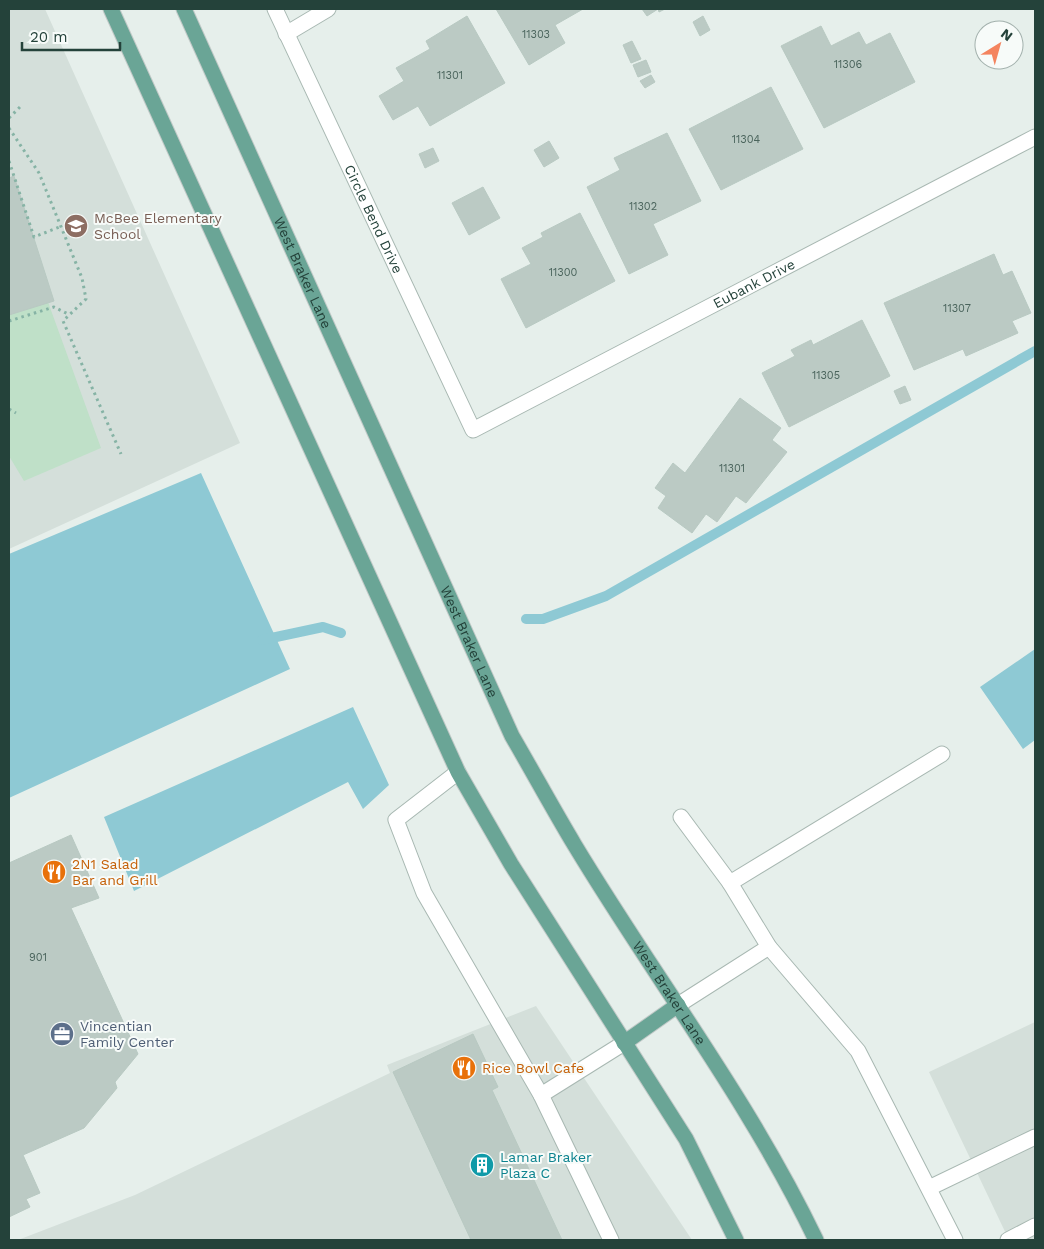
<svg xmlns="http://www.w3.org/2000/svg" width="1044" height="1249" viewBox="0 0 1044 1249" font-family="'Work Sans',sans-serif">
	<rect width="100%" height="100%" fill="#e6efeb"/>
	<!-- built -->
	<path fill="#d4dfda" d="M9,9H45L240,443L9,549Z
		M536,1006L692,1240H18L135,1195L390,1073L387,1065Z
		M1035,1022V1240H1009L929,1072Z"/>
	<!-- green -->
	<path fill="#bfe0c8" d="M48,302L101,448L24,481L9,456V315Z"/>
	<!-- water -->
	<path fill="#8ec9d4" d="M201,473L290,669L9,798V554Z
		M1035,649V740L1023,749L980,687Z
		M353,707L389,785L363,809L348,782L134,891L104,817Z"/>
	<g fill="none" stroke-linecap="round" stroke-linejoin="round">
		<!-- stream -->
		<path stroke="#8ec9d4" stroke-width="10" d="M526,619H543L606,596L1035,351
			M262,640L323,627L341,633"/>
	</g>
	<!-- building -->
	<path fill="#bbcac4" stroke="#b8c9c2" d="M496,9H583L555,25L565,43L529,65Z
		M642,9H665L659,12L658,9L647,16Z
		M467,16L505,83L430,126L418,106L393,120L379,96L404,81L396,68L430,49L426,41Z
		M703,16L710,30L700,36L693,22Z
		M821,26L831,46L859,32L866,45L890,33L915,82L824,128L781,46Z
		M632,41L641,59L631,63L623,45Z
		M646,60L651,72L638,77L633,65Z
		M651,75L655,82L645,88L640,81Z
		M771,87L803,149L721,190L689,129Z
		M667,133L701,201L653,224L668,255L629,274L587,187L620,170L614,158Z
		M549,141L559,158L544,167L534,150Z
		M433,148L439,161L425,168L419,154Z
		M14,176L54,301L9,315V178Z
		M483,187L500,218L469,235L452,203Z
		M580,213L615,281L526,328L501,279L531,264L522,248L543,237L541,233Z
		M994,254L1003,275L1012,271L1031,313L1012,321L1018,333L966,356L963,349L914,370L884,303Z
		M862,320L890,376L789,427L762,373L795,356L791,350L811,340L813,345Z
		M905,386L911,400L900,404L894,391Z
		M740,398L781,428L772,440L787,452L746,503L736,496L717,522L706,514L692,533L658,508L666,496L655,488L673,463L685,473Z
		M71,835L99,898L71,908L138,1054L115,1082L117,1088L84,1128L23,1155L40,1193L26,1199L30,1207L9,1217V863Z
		M473,1034L498,1087L492,1090L562,1240H471L393,1072Z"/>
	<g fill="none" stroke-linecap="round" stroke-linejoin="round">
		<!-- minor casing -->
		<g stroke="#a8b8b2" stroke-width="17">
			<g id="minor">
				<path id="s1" d="M275,9L473,430L1035,137"/>
				<path d="M286,34L328,9"/>
				<path d="M458,772L396,820L424,893L541,1095L611,1240"/>
				<path d="M681,817L730,883L769,947L858,1051L955,1240"/>
				<path d="M730,883L942,754"/>
				<path d="M678,1005L769,947"/>
				<path d="M541,1095L624,1043"/>
				<path d="M929,1188L1035,1137"/>
				<path d="M1008,1240L1035,1226"/>
			</g>
		</g>
		<!-- major casing -->
		<g stroke="#c2cac8" stroke-width="17">
			<g id="major">
				<path d="M111,9L458,772L511,864L686,1139L736,1240"/>
				<path id="s2" d="M184,9L512,736C533,772 553,809 574,844C654,977 749,1100 816,1240"/>
				<path d="M624,1043L678,1005"/>
			</g>
		</g>
		<!-- path -->
		<path stroke="#86b3a5" stroke-width="3" stroke-dasharray="2.5 4" stroke-linecap="butt" d="M9,118L20,107
			M9,128L39,173L82,278L86,299L63,321L121,454
			M9,161L34,237L62,226
			M9,321L54,307L70,315
			M9,409L16,413"/>
		<!-- minor -->
		<use href="#minor" stroke="#fff" stroke-width="15"/>
		<!-- major -->
		<use href="#major" stroke="#6aa596" stroke-width="15"/>
	</g>
	<!-- icons -->
	<defs>
		<g id="school-disc" transform="scale(1.25)"><circle r="9.5" fill="#8d6e63" stroke="#f7fbf9"/><path d="M0-5L7-2L0 1L-7-2ZM-4 1L0 2.5L4 1V4Q0 6-4 4Z" fill="#fff"/></g>
		<g id="restaurant-disc" transform="scale(1.25)"><circle r="9.5" fill="#e8710a" stroke="#f7fbf9"/><path d="M-5-6h1v4h1v-4h1v4h1v-4h1v5L-1.5 .5V6h-2V.5L-5-1ZM5-6V6H3V1.5H1.5Q1.5-4 5-6Z" fill="#fff"/></g>
		<g id="office-disc" transform="scale(1.25)"><circle r="9.5" fill="#5c6f8a" stroke="#f7fbf9"/><path d="M-6-3h4V-5.5h4V-3h4V5H-6ZM-1-4.5V-3h2v-1.5ZM-6 0V1H6V0Z" fill="#fff"/></g>
		<g id="building-disc" transform="scale(1.25)"><circle r="9.5" fill="#0f9aa8" stroke="#f7fbf9"/><path d="M-4-6H4V6H1V3H-1V6H-4ZM-2.5-4.3h1.7v1.8h-1.7ZM.8-4.3h1.7v1.8H.8ZM-2.5-1h1.7V.8h-1.7ZM.8-1h1.7V.8H.8Z" fill="#fff"/></g>
	</defs>
	<g fill-rule="evenodd">
		<use href="#school-disc" x="76" y="226"/>
		<use href="#restaurant-disc" x="54" y="872"/>
		<use href="#office-disc" x="62" y="1034"/>
		<use href="#restaurant-disc" x="464" y="1068"/>
		<use href="#building-disc" x="482" y="1165"/>
	</g>
	<g text-anchor="middle" dominant-baseline="central" stroke-width="4" stroke-linejoin="round" paint-order="stroke">
		<!-- number labels -->
		<g font-size="11" fill="#4a645c">
			<text x="536" y="34">11303</text>
			<text x="848" y="64">11306</text>
			<text x="450" y="75">11301</text>
			<text x="746" y="139">11304</text>
			<text x="643" y="206">11302</text>
			<text x="563" y="272">11300</text>
			<text x="957" y="308">11307</text>
			<text x="826" y="375">11305</text>
			<text x="732" y="468">11301</text>
			<text x="38" y="957">901</text>
		</g>
		<!-- education labels -->
		<g font-size="14" fill="#785e54" stroke="#f7fbf9" text-anchor="start">
			<text x="94" y="218">McBee Elementary<tspan x="94" dy="16">School</tspan></text>
		</g>
		<!-- street labels -->
		<g font-size="14" fill="#24423a" stroke="#f7fbf9">
			<text stroke="none"><textPath href="#s1" startOffset="232">Circle Bend Drive</textPath></text>
			<text stroke="none"><textPath href="#s2" startOffset="289">West Braker Lane</textPath></text>
			<text stroke="none"><textPath href="#s1" startOffset="782">Eubank Drive</textPath></text>
			<text stroke="none"><textPath href="#s2" startOffset="694">West Braker Lane</textPath></text>
			<text stroke="none"><textPath href="#s2" startOffset="1099">West Braker Lane</textPath></text>
		</g>
		<!-- food labels -->
		<g font-size="14" fill="#c56008" stroke="#f7fbf9" text-anchor="start">
			<text x="72" y="864">2N1 Salad<tspan x="72" dy="16">Bar and Grill</tspan></text>
			<text x="482" y="1068">Rice Bowl Cafe</text>
		</g>
		<!-- service labels -->
		<g font-size="14" fill="#4e5e75" stroke="#f7fbf9" text-anchor="start">
			<text x="80" y="1026">Vincentian<tspan x="80" dy="16">Family Center</tspan></text>
		</g>
		<!-- culture labels -->
		<g font-size="14" fill="#0d838f" stroke="#f7fbf9" text-anchor="start">
			<text x="500" y="1157">Lamar Braker<tspan x="500" dy="16">Plaza C</tspan></text>
		</g>
	</g>
	<!-- border -->
	<rect width="1044" height="1249" fill="none" stroke="#24423a" stroke-width="20"/>
	<!-- north arrow -->
	<g transform="translate(999 45) rotate(37)"><circle r="24" fill="#f7fbf9" stroke="#a3b1ad"/>
	<path d="M0-4L9 19L0 12L-9 19Z" fill="#f4845f"/>
	<text y="-8" font-size="14" font-weight="bold" text-anchor="middle" fill="#24423a">N</text>
	</g>
	<!-- scale -->
	<path d="M22 42v8h98v-8" fill="none" stroke="#24423a" stroke-width="2.5"/>
	<text x="30" y="42" font-size="15" fill="#24423a" stroke="#f7fbf9" stroke-width="4" paint-order="stroke">20 m</text>
</svg>
